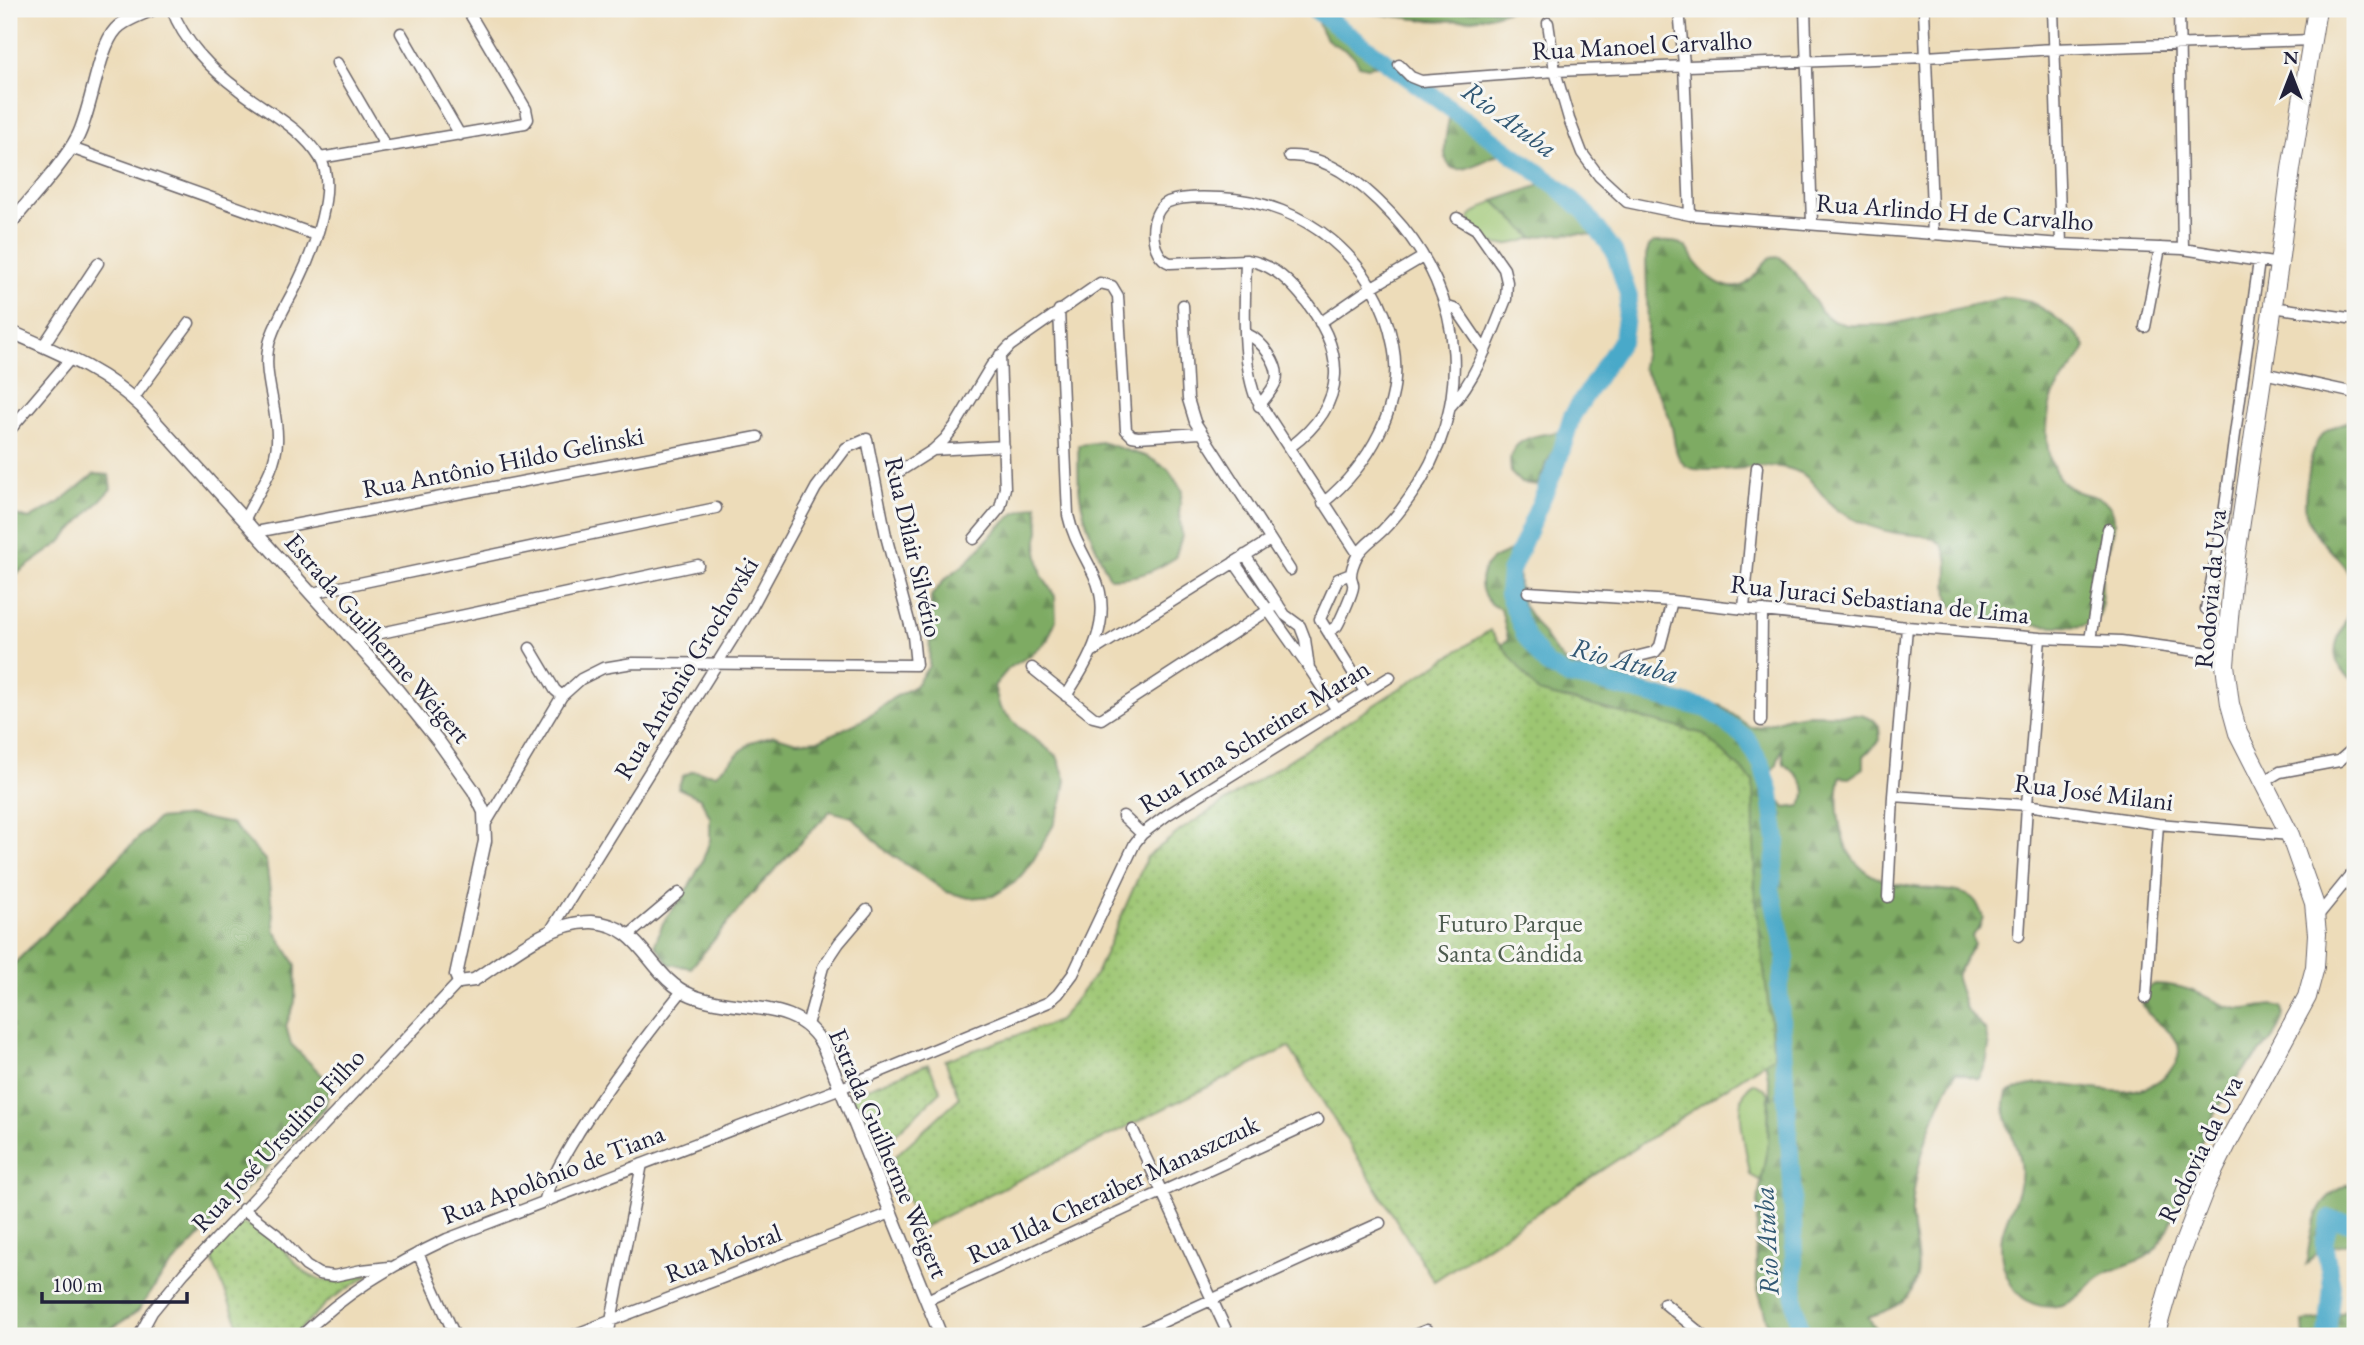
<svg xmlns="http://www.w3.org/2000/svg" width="2364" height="1345" viewBox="0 0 2364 1345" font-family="'EB Garamond',serif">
	<defs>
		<pattern id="forest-firs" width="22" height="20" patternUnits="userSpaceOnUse" patternTransform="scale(1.75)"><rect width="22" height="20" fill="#7eab64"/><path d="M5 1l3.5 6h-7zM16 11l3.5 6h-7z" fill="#678b54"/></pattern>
		<pattern id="park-dots" width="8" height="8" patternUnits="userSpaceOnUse" patternTransform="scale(1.75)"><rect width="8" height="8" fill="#9dc672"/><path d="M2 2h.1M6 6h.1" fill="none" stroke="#87aa64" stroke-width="1.8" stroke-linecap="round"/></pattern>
	</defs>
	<rect width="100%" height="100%" fill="#f6f6f2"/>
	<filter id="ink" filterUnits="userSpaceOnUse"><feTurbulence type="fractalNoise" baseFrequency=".0143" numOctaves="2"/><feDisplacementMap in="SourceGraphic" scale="14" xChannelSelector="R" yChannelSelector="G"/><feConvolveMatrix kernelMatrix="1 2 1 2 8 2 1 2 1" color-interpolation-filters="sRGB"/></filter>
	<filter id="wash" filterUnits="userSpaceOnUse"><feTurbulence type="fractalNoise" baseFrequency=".00686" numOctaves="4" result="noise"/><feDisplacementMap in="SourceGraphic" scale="28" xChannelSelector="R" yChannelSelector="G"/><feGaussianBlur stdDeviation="1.57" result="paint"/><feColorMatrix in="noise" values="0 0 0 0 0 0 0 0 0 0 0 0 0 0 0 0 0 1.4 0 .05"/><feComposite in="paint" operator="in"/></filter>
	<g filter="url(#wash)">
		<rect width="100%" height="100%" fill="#eddcb9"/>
		<!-- grass -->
		<path fill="#9dc672" stroke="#607456" stroke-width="2" d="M1494,201L1533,238C1504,247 1492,250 1468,229L1470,216Z
			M1754,1083L1766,1090L1769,1094L1768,1143L1761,1181L1750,1175C1748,1152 1728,1095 1754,1083Z"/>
		<!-- forest -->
		<path fill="url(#forest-firs)" stroke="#506650" stroke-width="2" fill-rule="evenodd" d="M1313,9H1324H1320L1316,15L1321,21L1386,64L1368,67L1359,65C1350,46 1342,52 1328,40C1320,34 1317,18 1313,9Z
			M1351,9H1511C1460,30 1403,18 1351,9Z
			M1451,108L1509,149C1497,154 1473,168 1462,169C1433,173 1449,123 1451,108Z
			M1543,173L1571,196L1600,236C1577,233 1556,232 1533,238L1494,201L1538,186Z
			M1654,242C1664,242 1678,240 1686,247C1690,251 1692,258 1695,262C1706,276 1728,296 1747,283C1756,277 1761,266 1769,258L1780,257L1795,272L1822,312L1833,321L1847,325H1889L2006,297C2013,298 2022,298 2028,301C2046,309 2077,331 2086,347C2076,370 2053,383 2049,410C2044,438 2046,475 2074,490C2087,497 2108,495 2113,513C2118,532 2105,555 2102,575C2100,588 2105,604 2099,616C2095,623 2087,625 2081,626C2062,629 1962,620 1952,606C1940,588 1958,555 1937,541C1926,534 1909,535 1896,533C1878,530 1857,522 1842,513C1815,496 1818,472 1780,467C1759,464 1701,476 1686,466C1674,457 1675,441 1672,428C1667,404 1654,386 1642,367L1648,330L1646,256L1649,246Z
			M2350,421L2355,422V681C2311,653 2355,624 2353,590C2351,558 2312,543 2306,513C2303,497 2308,480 2310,465C2314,438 2324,428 2350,421Z
			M1562,432L1537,485L1521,483L1511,473C1511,468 1509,460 1511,455C1517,435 1546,434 1562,432Z
			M1101,442L1148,457L1168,469L1182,490L1179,513L1182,536L1175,558C1151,573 1138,578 1110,578C1097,552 1084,523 1080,495C1077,479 1079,461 1078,445Z
			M94,474L109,475L111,489L60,543L9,579V513L29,519L60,502Z
			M1037,505L1039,529L1037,552L1042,576L1055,596L1056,620L1047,641L1029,656L1009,668L994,686L1000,708L1019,727L1057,756L1066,780L1062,802L1054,824L1030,866L1014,883L993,896L969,898L947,892L886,851L852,817L830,811L750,896L691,968L669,964L655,944L663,923L691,883L702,862L710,840V817L700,798L678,788L683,776L693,771L716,774L751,742L774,735L796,742L820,740L863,720L893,698L915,686L929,666L931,596L946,578L965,564L997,529L1015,513Z
			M1518,548L1519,587L1523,605L1555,651L1567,664L1586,671L1621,675L1639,687L1721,706L1750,727H1758L1789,717L1806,714L1861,715L1874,720L1879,726L1880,740L1864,756V768L1849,778L1840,777C1836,795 1837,813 1841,830C1852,884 1896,885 1942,890C1953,891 1969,892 1976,902C1979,906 1981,913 1983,917L1979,929L1972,936L1974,944L1957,973L1956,979L1966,1009L1985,1030L1989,1047L1986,1064L1979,1079L1956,1072C1935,1108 1914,1168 1912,1210C1910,1237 1926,1265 1912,1290C1904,1306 1884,1312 1868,1317L1882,1336H1771L1757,1285L1756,1238L1759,1194L1768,1143L1769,1094L1772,1099L1761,1038L1501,646L1508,639L1501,609C1479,602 1474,574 1492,560C1499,555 1510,552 1518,548ZM1782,747L1784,764C1798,774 1813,788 1800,806L1785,808L1779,799L1772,771L1777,764Z
			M192,816L232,824L266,861L275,931L296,965L295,1002L286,1026L291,1044L331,1084L325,1108L166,1271L138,1311L100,1336H9V969L157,819Z
			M2155,984C2172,984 2187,988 2203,995C2214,1000 2226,1008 2239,1009C2254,1010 2268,1002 2282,1007C2283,1011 2283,1014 2283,1018C2280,1036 2250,1062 2238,1076C2233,1083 2228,1091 2224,1098C2209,1122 2197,1149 2188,1175C2179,1199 2173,1228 2156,1248C2142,1265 2118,1264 2100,1277C2088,1285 2078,1301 2062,1305C2019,1316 1996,1272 2002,1235C2005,1219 2014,1205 2018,1190C2030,1149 1996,1126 2007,1093C2022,1086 2036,1083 2053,1084C2092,1086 2134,1104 2166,1075C2172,1069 2179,1060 2179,1052C2180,1029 2146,1022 2142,1001C2141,998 2143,994 2143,991Z
			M2355,1182V1240C2345,1248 2331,1243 2320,1251C2315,1254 2311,1260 2306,1265C2313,1226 2312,1196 2355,1182Z
			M2355,1306V1336H2304L2303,1322L2333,1317Z"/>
		<!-- park -->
		<path fill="url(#park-dots)" stroke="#607456" stroke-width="2" d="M1490,630L1538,692L1704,734L1753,781L1755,892L1774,1056L1434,1281L1289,1047L919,1229L892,1159L959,1098L945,1060L1059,1021L1097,972L1147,857L1181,830Z
			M928,1064L941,1091L874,1154L850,1095Z
			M239,1223C246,1224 254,1226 261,1229C284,1241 296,1276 323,1280C340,1283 356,1275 372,1273L330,1300L293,1336H243L210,1254Z"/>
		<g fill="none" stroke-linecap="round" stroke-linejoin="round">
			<!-- river -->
			<path stroke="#4aa9c9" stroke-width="18" d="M1314,9L1558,187L1586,213L1614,251L1629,297L1623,338L1572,416L1558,462L1510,573L1508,594L1526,637L1546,664L1567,676L1599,682L1708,709L1746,738L1762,765L1771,794L1777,842L1771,889L1786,958L1779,989L1792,1184L1795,1303L1801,1336
				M2327,1336L2332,1286L2324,1243L2330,1219L2355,1224"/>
		</g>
	</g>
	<g filter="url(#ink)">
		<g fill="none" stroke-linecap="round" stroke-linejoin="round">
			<!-- minor casing -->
			<g stroke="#696367" stroke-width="13">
				<path id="minor" d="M172,9C183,41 212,70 239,90C266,111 301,127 320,158C338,186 313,252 299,280C290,299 278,317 271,337C259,371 279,407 277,442C276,470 256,494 245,519
					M1679,9L1684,65L1690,215
					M1805,9L1812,224
					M1924,9L1933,235
					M2053,9L2061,244
					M2179,9L2183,249
					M1548,23L1555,71L1569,119L1582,153L1599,176L1627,202L1690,215L2061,244L2183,249L2279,264
					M401,33L460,135
					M337,63L386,147
					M1399,65L1411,77L1421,81L1555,71L1926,57L2054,49L2312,40
					M71,148L316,235
					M1289,156C1328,154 1367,188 1392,215C1468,296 1474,408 1410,497C1402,509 1393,520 1383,530C1375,538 1362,546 1357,556C1354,562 1351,571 1351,576C1351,579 1354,584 1353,587C1353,592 1340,621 1337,626C1334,628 1331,630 1328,632
					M320,158L525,123L528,119L526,109L467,9
					M1246,260C1245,301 1241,357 1255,396L1358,554
					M1183,305L1188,399L1195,422L1290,570
					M1445,306L1457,310L1485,351
					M2273,307L2355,319
					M1059,310L1068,515C1073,538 1084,554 1094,575C1115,619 1089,660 1066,696
					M1320,323L1372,287L1423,257
					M2145,327L2160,248
					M1247,334C1261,340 1281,365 1276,381C1273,390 1265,398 1259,406
					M43,346L98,263
					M2263,373L2355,393
					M133,399L189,323
					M1450,407C1478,376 1491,336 1506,299L1507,282L1504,269L1476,229L1457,218
					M9,431L71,358
					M1289,448C1350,403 1347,349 1300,294C1285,277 1269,263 1246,260L1170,263C1149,256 1147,212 1168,202C1183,196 1205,197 1221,198C1306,202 1377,260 1393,345C1405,406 1368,466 1323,503
					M933,450L1004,446
					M900,471L933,450L945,439L955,426L991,366L1010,346L1100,283L1112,286L1118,296L1126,430L1132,436L1138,437L1200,433
					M256,532L758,437
					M974,539L1000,508L1005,488L1000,355
					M1234,562L1309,668L1305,639L1300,626L1285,615L1245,555
					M1351,574L1338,579L1320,619L1365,692
					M1528,592L1672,601L1907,627L2040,638L2121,641L2226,655
					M312,593L716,508
					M1744,608L1757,467
					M2206,609L2222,528L2259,261
					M353,639L698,565
					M2090,640L2108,529
					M530,648L555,690L562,696
					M1093,651L1270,540
					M1627,659L1655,652L1660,646L1672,601
					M1032,668L1093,717L1101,719L1278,604
					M1309,668L1337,710
					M1761,721L1762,610
					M2263,782L2280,772L2339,761L2355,747
					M1893,796L2027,805L2158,824L2290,835
					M1123,816L1142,834
					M486,823L562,696L581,679L603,668L633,663L916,665L913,636L886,536L867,439L846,448L816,488L751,609L551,930
					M1888,897L1893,796L1907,627
					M2316,918L2355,870
					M629,935L679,893
					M2019,936L2027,805L2040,638
					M2146,998L2158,824
					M807,1025L823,967L839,943L867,910
					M1133,1130L1229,1336
					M544,1202C552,1175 566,1153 580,1130C611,1081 646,1036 682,991
					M243,1209L276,1234L306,1266L319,1274L334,1276L362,1270L389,1267
					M418,1253L455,1336
					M927,1300L1318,1120
					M1664,1303L1704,1336
					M139,1336L152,1312L184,1273L459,982
					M301,1336C345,1293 392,1265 447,1239L841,1088L1049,1002L1058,994L1073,974L1135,843L1142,834L1167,815L1390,677
					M571,1336L891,1213
					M608,1336L642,1164
					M1132,1336L1380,1223
					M1412,1336L1427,1330"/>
			</g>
			<!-- tertiary casing -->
			<g stroke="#696367" stroke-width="15">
				<path id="tertiary" d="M9,225C30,199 63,165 78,136C92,108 98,48 116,29C125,19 141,15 153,9
					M9,331C57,352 104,370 142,407L390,681L439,742L474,791L484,812L485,841L456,975L459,982L474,980C508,958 550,921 592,922C643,924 649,978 691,995C736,1014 799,996 824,1048L941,1336"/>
			</g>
			<!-- trunk casing -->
			<g stroke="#696367" stroke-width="20">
				<path id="trunk" d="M2155,1336L2175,1266L2206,1186L2227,1144L2307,997L2315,967L2317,934L2314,903L2290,835L2238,733L2230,704L2225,665L2232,583L2279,264L2291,169L2317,9"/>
			</g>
			<!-- minor -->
			<use href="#minor" stroke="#fff" stroke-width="10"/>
			<!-- tertiary -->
			<use href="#tertiary" stroke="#fff" stroke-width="12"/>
			<!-- trunk -->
			<use href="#trunk" stroke="#fff" stroke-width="18"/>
		</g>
	</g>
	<g text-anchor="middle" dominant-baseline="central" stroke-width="6" stroke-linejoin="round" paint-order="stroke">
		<!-- street labels -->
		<g font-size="26" fill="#22223b" stroke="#f6f6f2">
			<text transform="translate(1642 45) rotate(-3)">Rua Manoel Carvalho</text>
			<text transform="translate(1955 212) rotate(4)">Rua Arlindo H de Carvalho</text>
			<text transform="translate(503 462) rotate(-11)">Rua Antônio Hildo Gelinski</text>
			<text transform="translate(914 547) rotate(77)">Rua Dilair Silvério</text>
			<text transform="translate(2210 589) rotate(-85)">Rodovia da Uva</text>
			<text transform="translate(1880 599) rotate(6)">Rua Juraci Sebastiana de Lima</text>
			<text transform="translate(378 638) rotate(49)">Estrada Guilherme Weigert</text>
			<text transform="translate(686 668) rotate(-59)">Rua Antônio Grochovski</text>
			<text transform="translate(1254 736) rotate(-32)">Rua Irma Schreiner Maran</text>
			<text transform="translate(2094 792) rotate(7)">Rua José Milani</text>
			<text transform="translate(278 1140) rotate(-47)">Rua José Ursulino Filho</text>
			<text transform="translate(2200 1149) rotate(-64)">Rodovia da Uva</text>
			<text transform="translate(889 1153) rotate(67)">Estrada Guilherme Weigert</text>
			<text transform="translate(553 1174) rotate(-21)">Rua Apolônio de Tiana</text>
			<text transform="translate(1113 1189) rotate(-25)">Rua Ilda Cheraiber Manaszczuk</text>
			<text transform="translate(723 1253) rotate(-21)">Rua Mobral</text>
		</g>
		<!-- park labels -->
		<g font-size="26" fill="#4d5b4e" stroke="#f6f6f2">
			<text x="1510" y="923">Futuro Parque<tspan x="1510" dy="30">Santa Cândida</tspan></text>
		</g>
		<!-- water labels -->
		<g font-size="28" font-style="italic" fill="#325874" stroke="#f6f6f2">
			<text transform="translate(1510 119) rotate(36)">Rio Atuba</text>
			<text transform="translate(1625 660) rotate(15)">Rio Atuba</text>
			<text transform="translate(1766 1241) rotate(-93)">Rio Atuba</text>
		</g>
	</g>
	<!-- margin -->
	<rect width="2364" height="1345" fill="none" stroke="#f6f6f2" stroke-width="35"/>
	<!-- north arrow -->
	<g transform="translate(2291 74)" stroke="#f6f6f2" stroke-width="5" paint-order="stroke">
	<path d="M0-5L12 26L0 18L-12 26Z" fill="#22223b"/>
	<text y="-10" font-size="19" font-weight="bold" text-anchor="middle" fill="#22223b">N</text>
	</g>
	<!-- scale -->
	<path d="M42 1292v10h145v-10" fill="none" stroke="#22223b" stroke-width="3.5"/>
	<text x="52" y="1292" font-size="21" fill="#22223b" stroke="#f6f6f2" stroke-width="5" paint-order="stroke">100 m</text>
</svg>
